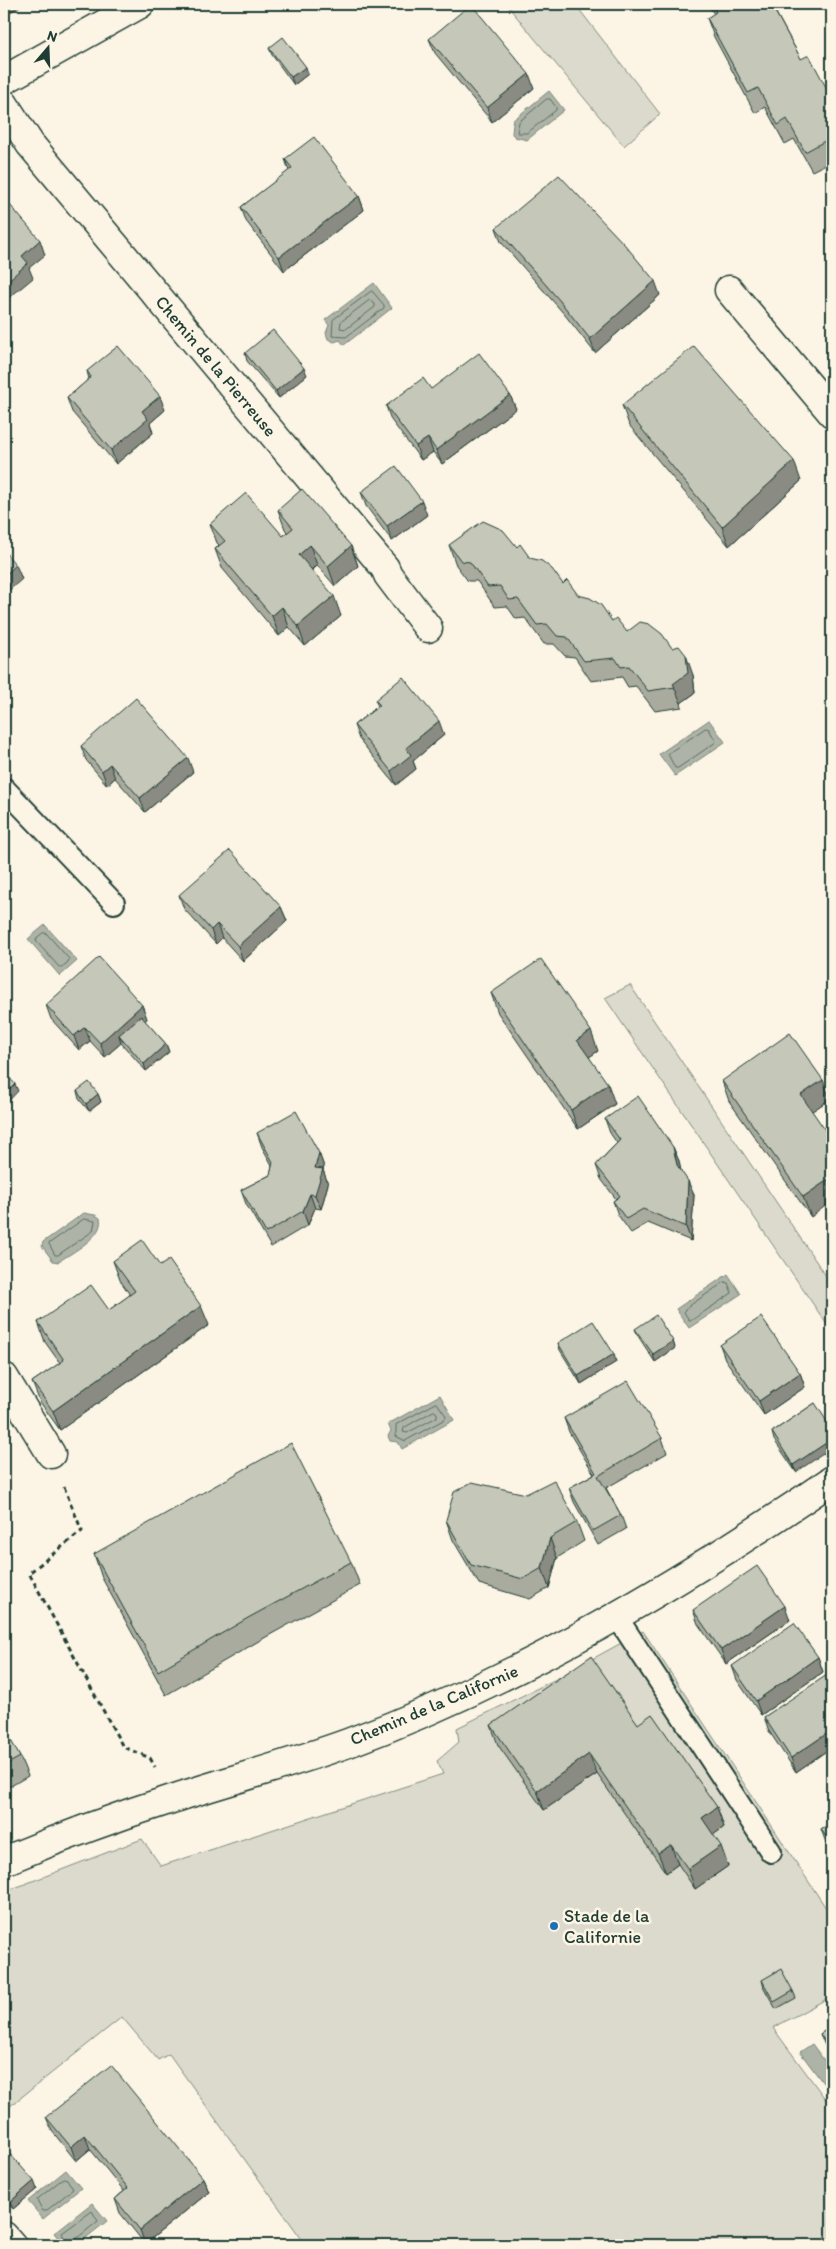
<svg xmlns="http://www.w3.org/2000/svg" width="836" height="2249" viewBox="0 0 836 2249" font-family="Itim,sans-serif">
	<rect width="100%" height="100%" fill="#fcf5e5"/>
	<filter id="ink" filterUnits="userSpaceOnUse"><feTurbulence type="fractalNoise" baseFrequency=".02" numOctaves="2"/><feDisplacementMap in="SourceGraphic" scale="10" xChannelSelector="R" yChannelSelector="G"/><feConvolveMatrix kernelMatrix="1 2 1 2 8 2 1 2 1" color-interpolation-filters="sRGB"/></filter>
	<g filter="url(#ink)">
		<!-- green -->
		<path fill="#dcdacc" stroke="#7e8c80" d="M506,4H575L660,114L624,146Z
			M630,985L832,1285V1332L605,998Z
			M643,1631L832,1917V1996L773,2028L832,2108V2245H306L169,2054L158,2060L122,2017L4,2111V1892L142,1839L161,1866L443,1774L437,1761L459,1742L457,1728L554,1680Z"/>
		<!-- water -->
		<path fill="#aeb3a7" stroke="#758479" d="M549,91L564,110L527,140L515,137L512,134L513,123L512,121Z
			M374,283L392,308L344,345L340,340L334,342L328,339L326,333L329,325L325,320Z
			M709,720L725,742L675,776L659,754Z
			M45,925L77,961L60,976L28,939Z
			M84,1213L95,1215L100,1218C105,1236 71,1253 58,1262L53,1261L42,1246L43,1242Z
			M728,1274L741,1294L689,1328L676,1309Z
			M440,1395L454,1420L402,1449L398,1442L390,1441L388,1436L391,1431L388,1424Z
			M812,2044L832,2071V2095L800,2052Z
			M66,2170L81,2188L43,2219L28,2201Z
			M92,2203L107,2221L77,2245H64L54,2233Z"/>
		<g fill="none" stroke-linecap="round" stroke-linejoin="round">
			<!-- shore -->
			<path stroke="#586c62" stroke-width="1" d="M547,99H550L556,107V110L527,133H517L519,122Z
				M372,291L384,305V308L346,337L332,336L333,320Z
				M370,300L375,304V307L346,329L340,328L341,322Z
				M706,728L709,729L716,742L678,768H675L668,754Z
				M43,933H46L69,959L68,962L62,967H59L36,941L37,938Z
				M84,1219L95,1221L93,1231L58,1255H55L49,1244Z
				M725,1282L728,1283L732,1293L692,1320H689L684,1312L685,1309Z
				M437,1403L446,1416L445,1419L405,1441L396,1436V1425Z
				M434,1411L437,1413V1417L407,1433L403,1432L404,1428Z
				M64,2178L67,2179L73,2189L46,2211H43L37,2200Z
				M67,2245L62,2233L92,2211L98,2221L76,2239L74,2244"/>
			<!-- lane casing -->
			<g stroke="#1f3d34" stroke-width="24">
				<path id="lane" d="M4,788L114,903
					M617,1617L771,1852"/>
			</g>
			<!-- street casing -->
			<g stroke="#1f3d34" stroke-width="31">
				<path id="street" d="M4,104L30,144L385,568L388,575L428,628
					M729,290L832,413
					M4,1377L51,1454
					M4,1861C59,1838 115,1817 172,1799C231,1780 290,1764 348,1743C521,1679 680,1584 832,1480
					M4,2236L12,2245"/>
			</g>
			<!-- primary casing -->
			<g stroke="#1f3d34" stroke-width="31">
				<path id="primary" d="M4,80L140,4"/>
			</g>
			<!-- path -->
			<path stroke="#1f3d34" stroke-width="3" stroke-dasharray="5 4" stroke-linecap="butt" d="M64,1487L82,1531L29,1573L123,1747L150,1758L155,1767"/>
			<!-- lane -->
			<use href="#lane" stroke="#fcf5e5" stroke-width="20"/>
			<!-- street -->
			<use href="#street" stroke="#fcf5e5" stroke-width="28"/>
			<!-- primary -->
			<use href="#primary" stroke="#fcf5e5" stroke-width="28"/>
		</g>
		<!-- wall -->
		<path fill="#a9ab9f" stroke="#1f3d34" d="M4,4H19L20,6L4,16Z
			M708,4H778L780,8L775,11L801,59L827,89L832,86V161L812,171L794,139L785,144L765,107L755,113L714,37L707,18L714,14Z
			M429,39L534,88L492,122L435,53Z
			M269,48L308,74L294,85L272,55Z
			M285,159L359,196L364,210L284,271L246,221L241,207L289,171Z
			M496,228L660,295L595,353L565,315L501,242Z
			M245,353L307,375L279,398L247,361Z
			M87,371L165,410L150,423L153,433L116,464L72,412L67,398L89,379Z
			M431,389L510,395L516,409L442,464L433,452L421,460L391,420L386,406Z
			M622,405L801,481L729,546L629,425Z
			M361,492L427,515L392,541L366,506Z
			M278,510L351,546L358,566L335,586L317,565L312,570L341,616L305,646L289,627L279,636L222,568L215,549L219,545L217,543L210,524L283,536L287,532L285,529Z
			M449,545L517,547L530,558L563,584L627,632L672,648L693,675L695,693L681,703L682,707L655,711L636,686L628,687L622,677L591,681L575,657L565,656L554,644H544L525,618L516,619L507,606L495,607L477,581H468L456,565Z
			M375,700L444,735L413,761L416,769L396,785L359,739L354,725L378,706Z
			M81,746L193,772L145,812L115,778L107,785L86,760Z
			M179,895L281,907L287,921L243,961L222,938L216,944L184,909Z
			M491,993L598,1051L589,1057L615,1104L578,1129L498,1013Z
			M46,1005H142L147,1019L145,1021L166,1044L169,1052L146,1071L121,1043L105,1057L90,1041L79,1050L51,1019Z
			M823,1080L830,1099L812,1111L811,1217L729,1101L722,1081Z
			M77,1091L98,1094L101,1102L89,1111L79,1099Z
			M605,1119L673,1147L679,1161L680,1170L694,1195L691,1241L648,1223L631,1233L618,1215L613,1201L616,1199L601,1179L596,1165L617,1143L610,1133Z
			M257,1133L319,1153L324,1167L323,1170L328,1184L321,1209L315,1208L308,1225L271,1247L246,1204L241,1190L270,1175L272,1165L262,1147Z
			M113,1261L160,1266L209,1325L60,1430L40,1402L32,1382L60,1363L45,1342L38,1322L109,1310L130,1295L120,1280Z
			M635,1329L673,1341L675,1348L655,1362L638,1336Z
			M558,1343L616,1362L581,1384L560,1350Z
			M720,1345L800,1373L805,1387L764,1415L725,1359Z
			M815,1403L796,1472L774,1440L772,1432Z
			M564,1418L662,1438L667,1453L606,1488L621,1515L626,1529L598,1545L574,1502L569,1488L594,1474L569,1432Z
			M446,1520L577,1522L584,1541L557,1558L549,1588L530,1599L479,1584L453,1540Z
			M94,1554L351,1562L360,1585L257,1642L166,1695L102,1578Z
			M693,1610L790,1620L726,1664L698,1624Z
			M818,1657L823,1672L761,1715L737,1680L732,1666Z
			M832,1676V1747L796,1772L769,1731L764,1717Z
			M638,1724L717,1807L724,1827L713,1835L728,1866L695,1889L678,1864L666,1873L597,1774L544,1810L498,1745L491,1725Z
			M4,1732L20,1757L28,1776L4,1790Z
			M832,1822V1852L826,1843L821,1829Z
			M762,1980L793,1991L796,1998L776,2009L764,1988Z
			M832,2026V2058L826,2048L820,2034Z
			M46,2117L203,2178L209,2192L145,2244L120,2213L115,2199L124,2191L90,2149L76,2161L52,2131Z
			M4,2158L37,2189L13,2209L4,2198Z"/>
		<!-- shaded-wall -->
		<path fill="#8a8b82" stroke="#1f3d34" d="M306,67L308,74L294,85L291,77Z
			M529,74L534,88L492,122L487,108Z
			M359,196L364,210L284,271L279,257Z
			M40,240L45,255L29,268L33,278L4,302V284L22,256Z
			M655,281L660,295L595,353L590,339Z
			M304,368L307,375L279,398L276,391Z
			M510,395L516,409L442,464L436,450Z
			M160,396L165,410L150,423L153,433L116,464L111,450L142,411Z
			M428,438L433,452L421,460L416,446Z
			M794,461L801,481L729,546L722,527Z
			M422,501L427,515L392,541L387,526Z
			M4,521L6,527L4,530Z
			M310,545L317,565L306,574L299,555Z
			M351,546L358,566L335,586L328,566Z
			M16,565L22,579L4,595V576Z
			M334,596L341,616L305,646L298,626Z
			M282,607L289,627L279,636L272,616Z
			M686,655L693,675L695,693L681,703L673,684Z
			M439,721L444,735L413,761L416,769L396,785L391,771L406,748Z
			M188,758L193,772L145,812L140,798Z
			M110,764L115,778L107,785L102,771Z
			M281,907L287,921L243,961L238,946Z
			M217,924L222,938L216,944L211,930Z
			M142,1005L147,1019L123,1041L119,1035L121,1043L105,1057L100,1043Z
			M85,1027L90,1041L79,1050L74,1036Z
			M591,1031L598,1051L585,1060L577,1040Z
			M166,1044L169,1052L146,1071L144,1064Z
			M823,1080L830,1099L808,1114L801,1095Z
			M15,1084L18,1091L4,1106V1096Z
			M608,1084L615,1104L578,1129L571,1110Z
			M98,1094L101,1102L89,1111L86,1104Z
			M673,1147L679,1161L683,1180L677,1165Z
			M319,1153L324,1167L323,1170L328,1184L321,1209L315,1195V1168Z
			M832,1177V1201L811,1217L803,1197Z
			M688,1181L694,1195L691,1241L686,1227Z
			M310,1194L315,1208L308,1225L303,1211Z
			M201,1306L209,1325L60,1430L53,1411Z
			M673,1341L675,1348L655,1362L653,1354Z
			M614,1354L616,1362L581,1384L578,1376Z
			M800,1373L805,1387L764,1415L759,1401Z
			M832,1439V1448L796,1472L793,1465Z
			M550,1538L557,1558L549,1588L542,1568Z
			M785,1606L790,1620L726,1664L721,1650Z
			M818,1657L823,1672L761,1715L756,1701Z
			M832,1730V1747L796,1772L791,1758Z
			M589,1754L597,1774L544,1810L537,1791Z
			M717,1807L724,1827L709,1838L702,1818Z
			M671,1845L678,1864L666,1873L658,1853Z
			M721,1846L728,1866L695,1889L688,1869Z
			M85,2135L90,2149L76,2161L71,2147Z
			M203,2178L209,2192L145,2244L140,2230Z
			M34,2181L37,2189L13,2209L10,2202Z"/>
		<!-- building -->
		<path fill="#c5c7b9" stroke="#1f3d34" d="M471,4L529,74L487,108L429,39Z
			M712,4H771L801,59L809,55L827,89L832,86V137L805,152L787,119L778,125L758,88L748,93L707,18L716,12Z
			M283,37L306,67L291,77L269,48Z
			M314,137L359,196L279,257L241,207L292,168L285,159Z
			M559,175L625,245L655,281L590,339L560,301L496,228Z
			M4,198L40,240L22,256L28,263L4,284Z
			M273,330L304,368L276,391L245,353Z
			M118,346L160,396L142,411L148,419L111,450L67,398L91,377L87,371Z
			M694,346L794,461L722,527L622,405Z
			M479,353L510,395L436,450L428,438L416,446L386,406L423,378L431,389Z
			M396,466L422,501L387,526L361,492Z
			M302,489L351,546L328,566L310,545L299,555L334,596L298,626L282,607L272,616L215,549L225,541L210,524L246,493L283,536L293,528L278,510Z
			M483,521L503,530L517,547L520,544L530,558L542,561L552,569L563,584L567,580L578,595L590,598L601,605L612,621L616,618L627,632L640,622L649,624L662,634L672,648L679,646L686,655L688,673L673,684L675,687L648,691L629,666L621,667L615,658L584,661L567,637L557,636L547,624L537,625L518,599L509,600L500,586L488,587L470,562L461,561L449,545Z
			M4,551L16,565L4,576Z
			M403,677L439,721L406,748L411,755L391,771L354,725L380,705L375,700Z
			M136,698L188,758L140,798L110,764L102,771L81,746Z
			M230,850L281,907L238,946L217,924L211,930L179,895Z
			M99,957L142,1005L100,1043L85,1027L74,1036L46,1005Z
			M541,959L591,1031L577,1040L608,1084L571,1110L491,993Z
			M141,1016L166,1044L144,1064L119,1035Z
			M790,1033L823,1080L801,1095L832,1140V1177L803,1197L722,1081Z
			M4,1072L15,1084L4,1096Z
			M89,1082L98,1094L86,1104L77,1091Z
			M638,1096L673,1147L677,1165L688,1181L686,1227L643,1209L626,1219L613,1201L620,1196L596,1165L620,1140L605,1119Z
			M296,1111L319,1153L315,1168L323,1169L315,1195L310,1194L303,1211L266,1233L241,1190L270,1175L273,1162L257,1133Z
			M142,1240L160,1266L169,1260L201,1306L53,1411L32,1382L64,1360L38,1322L91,1285L109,1310L135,1291L113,1261Z
			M656,1315L673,1341L653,1354L635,1329Z
			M761,1317L800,1373L759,1401L720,1345Z
			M593,1321L614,1354L578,1376L558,1343Z
			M628,1381L662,1438L598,1476L621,1515L593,1531L569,1488L596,1473L564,1418Z
			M815,1403L832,1429V1439L793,1465L772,1432Z
			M291,1443L351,1562L248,1618L158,1671L94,1554Z
			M554,1480L577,1522L550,1538L542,1568L523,1579L471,1565L446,1520L454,1492L472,1482L526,1494Z
			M757,1566L785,1606L721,1650L693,1610Z
			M794,1623L818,1657L756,1701L732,1666Z
			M591,1656L638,1724L652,1714L717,1807L702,1818L721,1846L688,1869L671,1845L658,1853L589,1754L537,1791L491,1725Z
			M830,1673L832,1676V1730L791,1758L764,1717Z
			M6,1731L20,1757L4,1766V1732Z
			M832,1822V1846L821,1829Z
			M781,1969L793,1991L774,2002L762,1980Z
			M832,2026V2052L820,2034Z
			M111,2065L203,2178L140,2230L115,2199L128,2188L85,2135L71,2147L46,2117Z
			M9,2153L34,2181L10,2202L4,2194V2158Z
			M80,2240L85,2245H74Z
			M229,2240L234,2245H223Z"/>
	</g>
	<!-- markers -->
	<circle fill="#1f6fb2" stroke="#fcf5e5" stroke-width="2" cx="554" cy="1926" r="5"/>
	<g text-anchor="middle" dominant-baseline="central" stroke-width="5" stroke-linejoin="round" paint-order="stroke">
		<!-- street labels -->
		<g font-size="18" fill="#1f3d34" stroke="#fcf5e5">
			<text transform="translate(216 366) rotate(50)">Chemin de la Pierreuse</text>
			<text transform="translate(434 1705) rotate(-23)">Chemin de la Californie</text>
		</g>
		<!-- poi labels -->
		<g font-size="18" fill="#1f3d34" stroke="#fcf5e5" text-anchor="start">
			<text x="564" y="1916">Stade de la<tspan x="564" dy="21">Californie</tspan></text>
		</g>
	</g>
	<!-- margin -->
	<rect width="836" height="2249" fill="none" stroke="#fcf5e5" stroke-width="20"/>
	<rect x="10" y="10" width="816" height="2229" fill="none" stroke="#1f3d34" stroke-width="2" filter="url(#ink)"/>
	<!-- north arrow -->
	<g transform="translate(48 48) rotate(19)" stroke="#fcf5e5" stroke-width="4" paint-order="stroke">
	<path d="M0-4L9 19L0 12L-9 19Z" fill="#1f3d34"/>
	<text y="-8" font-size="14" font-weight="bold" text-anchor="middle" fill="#1f3d34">N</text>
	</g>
</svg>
